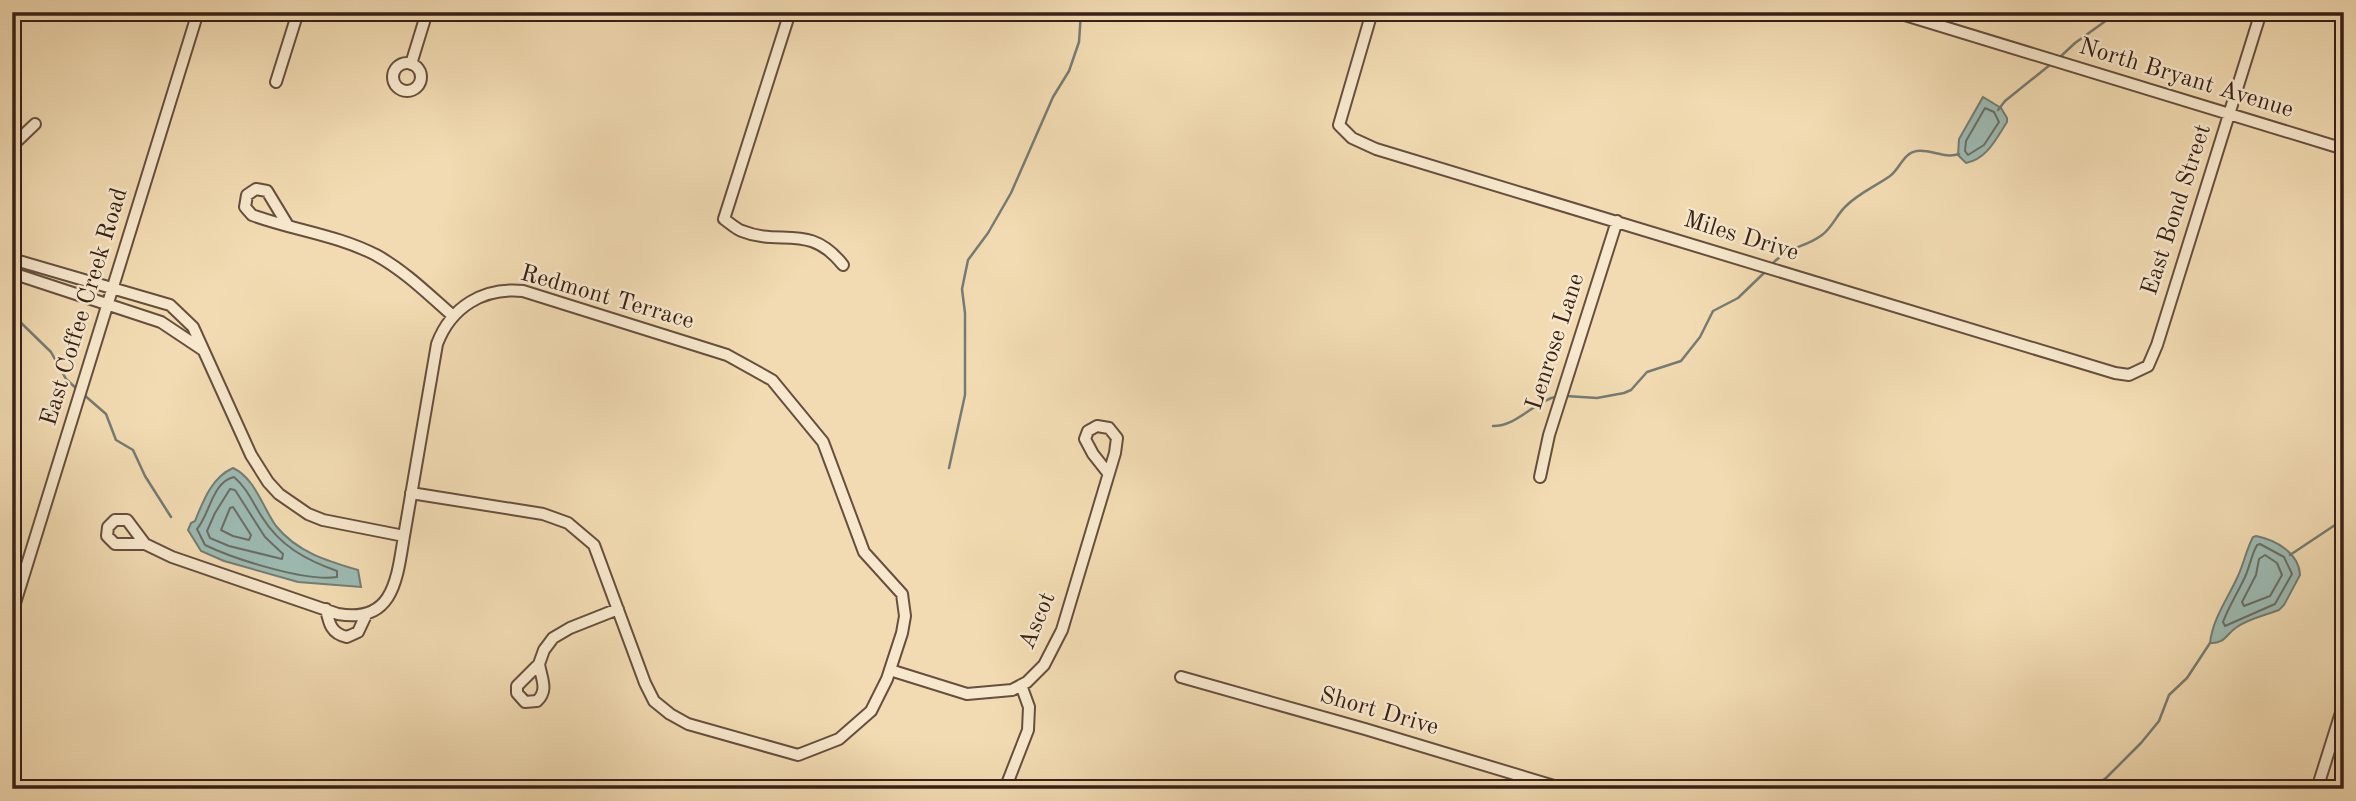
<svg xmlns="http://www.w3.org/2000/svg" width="2356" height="801" viewBox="0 0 2356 801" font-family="'Old Standard TT',serif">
	<rect width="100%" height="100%" fill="#f2dbb2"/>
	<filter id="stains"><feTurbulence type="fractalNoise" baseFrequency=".00286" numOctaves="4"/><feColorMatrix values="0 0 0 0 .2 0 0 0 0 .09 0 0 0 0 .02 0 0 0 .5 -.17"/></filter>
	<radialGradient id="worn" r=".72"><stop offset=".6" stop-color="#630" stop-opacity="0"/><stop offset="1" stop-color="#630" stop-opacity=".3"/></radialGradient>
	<!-- water -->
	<path fill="#9cbab2" stroke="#747c74" stroke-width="2" d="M1983,97L2001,108L2007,118V122C1996,139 1987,159 1966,163L1958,155L1959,139Z
		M233,468C255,478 263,508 276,526C297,552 327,561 358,570L361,587L298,582L224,561L201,551L188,530L191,523L195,521C203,501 212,477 233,468Z
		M2256,536C2276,540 2299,553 2300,575L2284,605L2279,610C2266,615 2248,619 2237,627C2226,634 2225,644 2210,643C2213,618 2227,600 2237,578C2244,564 2246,550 2253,537Z"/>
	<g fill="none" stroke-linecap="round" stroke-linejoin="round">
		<!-- shore -->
		<path stroke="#6a6d65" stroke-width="2" d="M1985,108L1994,112L1999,122L1984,145L1968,155L1965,151L1966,141Z
			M234,477C247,488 253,503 262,517C280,546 306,560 337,571V577C306,582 234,559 205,545L197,529C210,514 212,482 234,477Z
			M230,489L235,490L265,537L283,554L282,559L229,546L210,538L207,531L215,513Z
			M233,507L251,535L249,540L233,536L221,530L230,508Z
			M2260,544L2284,557L2292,574L2275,604L2225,626L2223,622C2229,606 2238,592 2245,577C2250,566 2251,556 2257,545Z
			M2265,555L2277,563L2282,575L2270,596L2244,606L2242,602L2256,575L2259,559Z"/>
		<!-- stream -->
		<path stroke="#747c74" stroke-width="2.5" d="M2059,58L2075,43L2118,12
			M1998,110L2005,101L2051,64
			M1772,264C1792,244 1803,249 1822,235C1832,228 1837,214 1846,206C1859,193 1876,186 1890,176C1900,169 1903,153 1917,151C1931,149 1944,159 1959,154
			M12,314L51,352L66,379L78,390
			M83,394L106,414L116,440L133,450L145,476L171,517
			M1566,396L1597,398L1624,393L1631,390L1647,372L1681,361L1700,337L1713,311L1738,298L1765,272
			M1493,426C1518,426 1535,400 1559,396
			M949,468L965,395V313L962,289L968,260L988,233L1011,193L1053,97L1069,71L1079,42L1081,12
			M2290,555L2344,519
			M2090,789L2106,778L2141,743L2159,721L2169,695L2187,678L2210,643"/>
		<!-- minor casing -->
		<g stroke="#664f3e" stroke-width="14">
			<path id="minor" d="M790,12L724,219C730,223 736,229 742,231C781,247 809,222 843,265
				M1372,12L1339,125L1352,138L1376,149L2115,373L2129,375L2148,366L2157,345L2261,12
				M1895,12L2344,149
				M393 77a14 14 0 1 1 28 0a14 14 0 1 1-28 0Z
				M411,64L427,12
				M276,82L298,12
				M12,146L35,124
				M287,224L267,191L256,189L247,195L245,207L252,215C293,230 337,235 376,255C405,271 428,294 453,316
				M12,259L170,305L193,327L251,455L268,482L279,494L308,514L323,520L404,536L437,344C451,307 483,287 523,291L727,355L772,380L823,442L864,552L902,594L905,616L902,633L887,679L871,711L839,739L798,755L688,724L670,714L654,701L645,683L594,545L568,523L543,514L411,493
				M12,273L161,322L203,350
				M1540,477L1549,435L1617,221
				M145,544H115L107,536L108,527L115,520H127L145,544L172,557L338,614C394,624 397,578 404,536
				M326,609C329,623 331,634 347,637L358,632L366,615
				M12,613L198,12
				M539,664C541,678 549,690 537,701L525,702L517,693V686L539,664L544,650L553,638L570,628L618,609
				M890,670L967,694L1012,690L1027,682L1044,665L1062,630L1115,453L1117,438L1109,428L1097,426L1088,431L1085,439L1093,454L1108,473
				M1181,677L1365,729L1564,789
				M1005,789L1028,730L1029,707L1021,685
				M2317,789L2344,703"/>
		</g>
		<!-- minor -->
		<use href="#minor" stroke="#f7e8cd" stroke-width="10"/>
	</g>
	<g text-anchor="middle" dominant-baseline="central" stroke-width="5" stroke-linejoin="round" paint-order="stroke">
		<!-- street labels -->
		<g font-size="24" fill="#372018" stroke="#f7e8cd">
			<text transform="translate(2186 79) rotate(17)">North Bryant Avenue</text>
			<text transform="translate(2177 210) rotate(-72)">East Bond Street</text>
			<text transform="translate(1741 237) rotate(17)">Miles Drive</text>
			<text transform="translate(607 298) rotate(16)">Redmont Terrace</text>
			<text transform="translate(85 307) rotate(-73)">East Coffee Creek Road</text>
			<text transform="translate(1556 342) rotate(-72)">Lenrose Lane</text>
			<text transform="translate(1038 621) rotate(-67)">Ascot</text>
			<text transform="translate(1379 712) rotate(16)">Short Drive</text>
		</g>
	</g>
	<!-- margin -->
	<rect width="2356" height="801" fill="none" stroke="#f2dbb2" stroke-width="42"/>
	<rect x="14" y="14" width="2328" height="773" fill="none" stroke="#372018" stroke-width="3.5"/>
	<rect x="21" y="21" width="2314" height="759" fill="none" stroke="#372018" stroke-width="2"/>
	<rect width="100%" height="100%" filter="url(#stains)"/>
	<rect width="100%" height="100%" fill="url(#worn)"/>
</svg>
